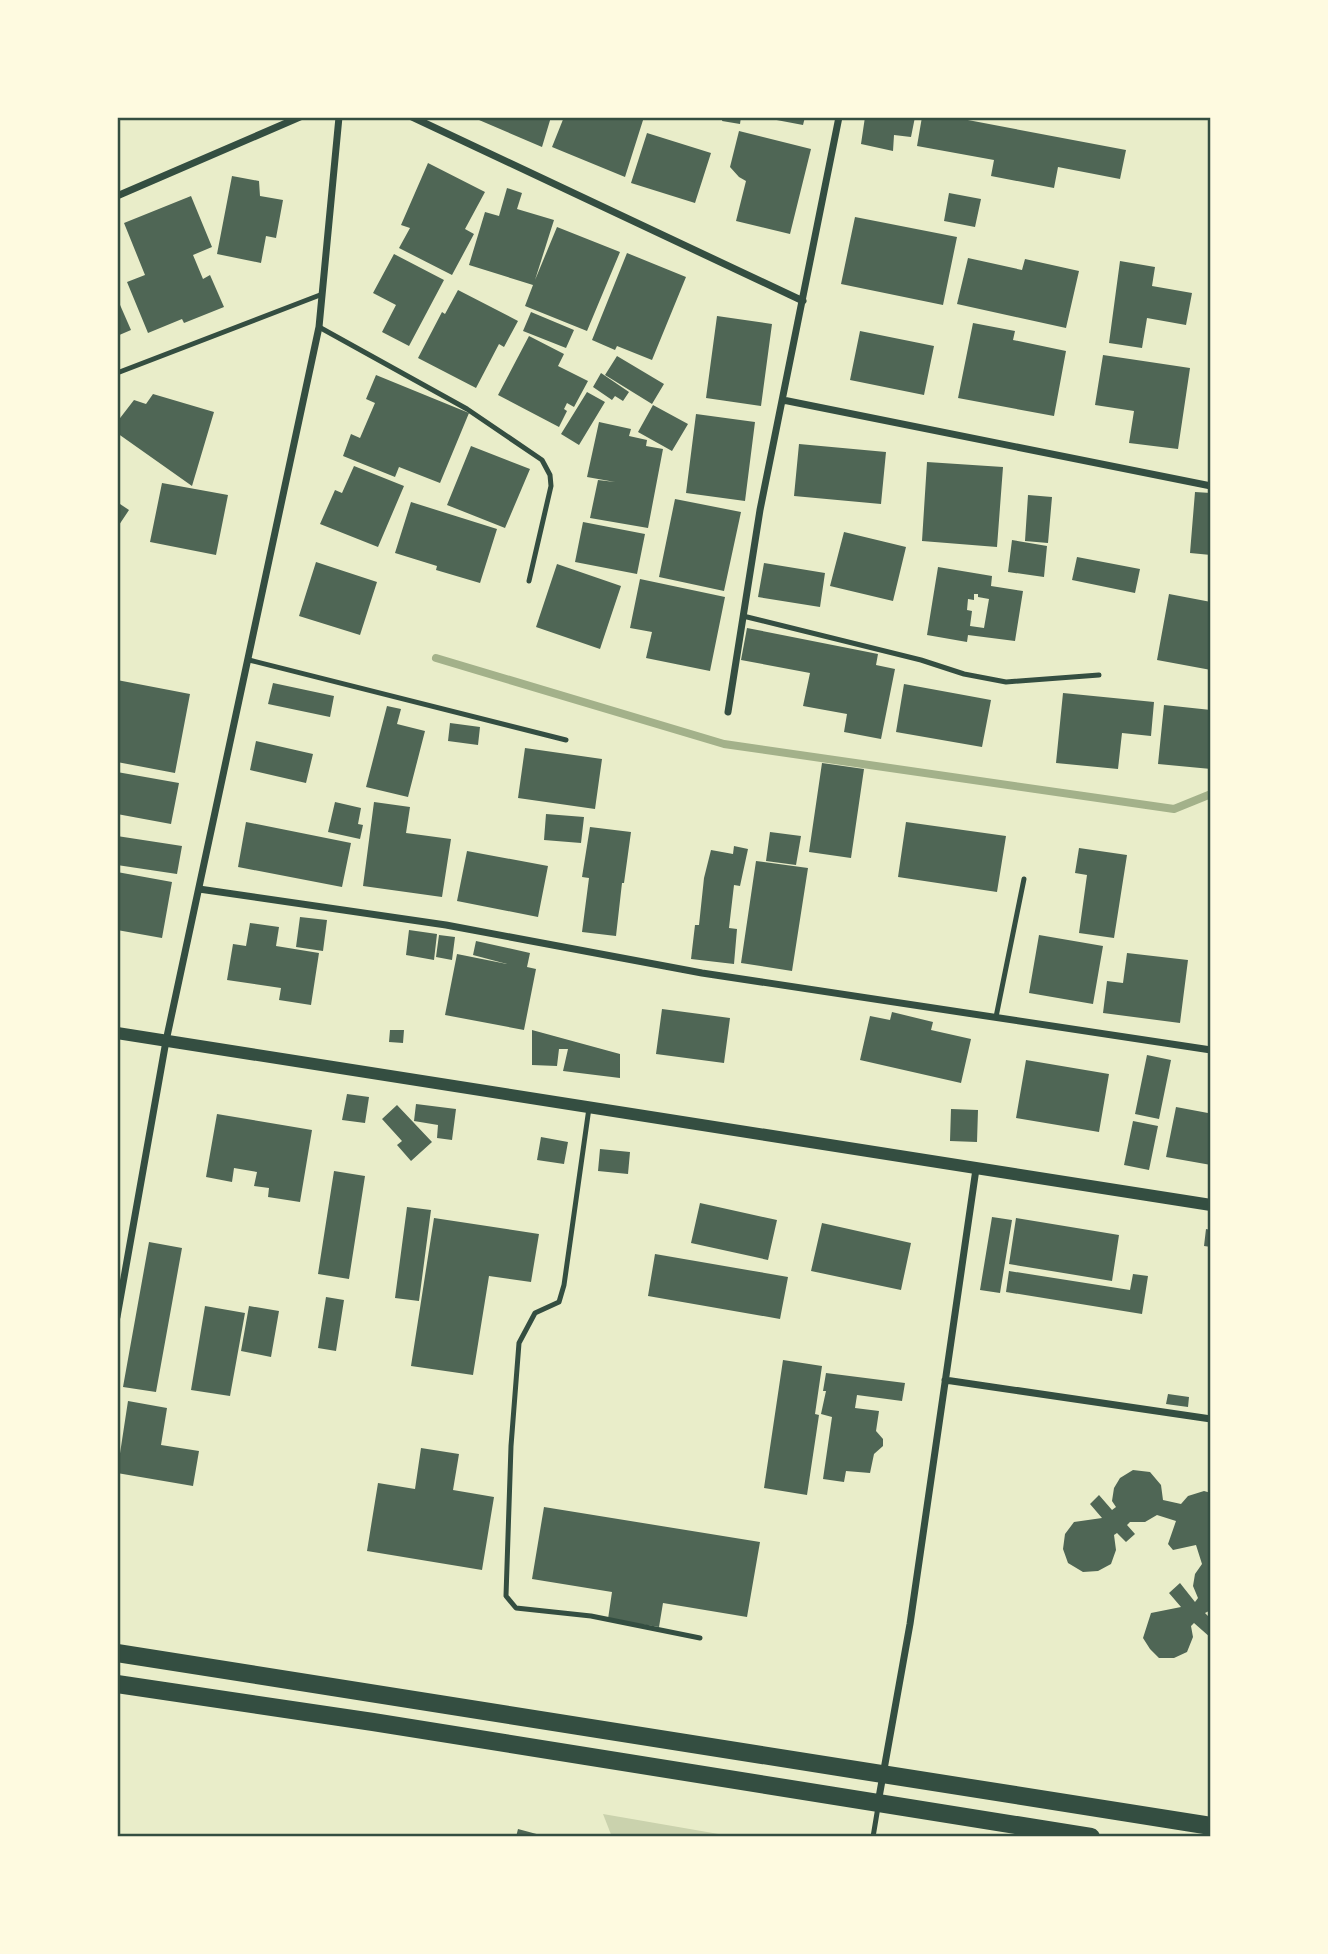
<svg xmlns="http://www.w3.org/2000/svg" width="1328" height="1954" viewBox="0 0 1328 1954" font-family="Ubuntu,sans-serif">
	<rect width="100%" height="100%" fill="#e9edc9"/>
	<!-- green -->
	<path fill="#cad2ad" d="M603,1814L736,1837H612Z"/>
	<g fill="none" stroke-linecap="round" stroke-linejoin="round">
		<!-- stream -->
		<path stroke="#a3b18a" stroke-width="8" d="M436,658L724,744L1174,809L1211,794"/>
	</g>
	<!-- building -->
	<path fill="#4f6655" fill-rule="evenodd" d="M472,117H551L542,147Z
		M564,117H644L625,177L552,147Z
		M723,117H741L740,124L722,121Z
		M761,117H805L803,125Z
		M865,117H915L911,137L894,135L893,151L861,144Z
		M922,117H952L1126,150L1120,179L1058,167L1054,188L991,176L994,160L917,146Z
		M739,131L811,149L790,234L736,221L746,181L739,177L730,167Z
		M647,133L711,153L695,203L631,183Z
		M428,163L485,192L465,229L474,234L452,275L399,248L410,228L401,225Z
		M232,176L259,181L260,196L283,200L276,238L266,236L261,263L217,254Z
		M507,188L522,193L517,209L554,220L535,280L557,227L620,252L587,331L525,306L533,285L469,265L485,212L499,216Z
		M949,193L981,199L975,227L944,221Z
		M191,196L212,247L193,255L203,279L210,275L224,307L184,323L182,319L148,333L127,282L145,275L124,223Z
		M855,217L957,237L943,305L841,284Z
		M627,253L686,277L652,360L617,346L615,350L592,340Z
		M394,254L444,280L409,346L382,332L396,305L373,293Z
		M968,258L1022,270L1025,259L1079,271L1066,328L957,304Z
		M1120,261L1155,267L1152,286L1192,293L1186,325L1147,318L1142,348L1109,343Z
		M458,290L518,321L504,347L499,344L476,388L418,358L442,312L445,314Z
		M117,298L131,330L117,336Z
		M531,312L574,330L566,348L523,331Z
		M717,316L772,324L761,406L706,398Z
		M973,323L1015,331L1013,340L1066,351L1054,416L958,398Z
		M860,331L934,346L924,395L850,380Z
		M529,336L564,354L558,366L588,381L574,407L567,403L564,409L567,411L559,427L498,395Z
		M1103,355L1190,368L1178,449L1129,443L1134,411L1095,405Z
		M617,356L664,384L652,404L605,375Z
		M601,373L629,392L623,401L615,396L612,400L593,387Z
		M376,375L469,413L440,483L399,467L395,477L343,456L351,434L360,438L375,403L366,399Z
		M587,392L605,402L579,445L561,434Z
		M153,394L214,412L192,486L117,433V422L134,400L146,404Z
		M653,405L688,424L672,451L638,432Z
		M696,414L755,422L745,501L686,493Z
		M599,422L631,429L629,436L647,440L646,446L663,449L648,528L590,518L598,480L615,482L587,477Z
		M799,444L886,452L881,504L794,496Z
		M471,446L530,469L505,528L447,505Z
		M927,462L1003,467L997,547L922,541Z
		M354,466L404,486L378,547L320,524L335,490L342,493Z
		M162,483L228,495L216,555L150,542Z
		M1195,492L1211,493V555L1190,553Z
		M1028,495L1052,497L1048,543L1025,541Z
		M675,499L741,512L724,591L659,577Z
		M117,502L129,510L117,528Z
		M411,502L497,529L480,583L436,570L437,566L395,553Z
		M583,522L645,534L637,574L575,562Z
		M844,532L906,547L893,601L830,586Z
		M1012,540L1047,546L1044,577L1008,572Z
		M1077,557L1140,569L1135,593L1072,580Z
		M316,562L377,582L360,635L299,616Z
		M764,563L825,573L820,607L758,597Z
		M557,564L621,586L600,649L536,627Z
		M938,567L992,576L991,586L1023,591L1015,641L968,635L967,642L927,635ZM974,594H978V597L989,599L984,628L970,626L972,611L967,610L968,599L974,600Z
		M640,579L725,597L710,671L646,658L652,632L630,628Z
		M1169,594L1211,602V670L1157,660Z
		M747,628L878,654L876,665L895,669L881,739L844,732L847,714L803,706L810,673L741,660Z
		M117,680L190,694L175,773L117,762Z
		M273,683L334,696L330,717L268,704Z
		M904,684L991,700L982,747L896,732Z
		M1063,693L1154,702L1151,736L1122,733L1118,769L1056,763Z
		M1164,705L1211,710V769L1158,764Z
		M387,706L401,709L397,724L425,731L408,797L366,787Z
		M450,723L480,727L478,745L448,741Z
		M256,741L313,754L306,783L250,770Z
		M525,748L602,759L595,809L518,798Z
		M822,763L864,769L851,858L809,852Z
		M117,772L179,783L171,824L117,814Z
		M335,802L361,808L358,824L363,825L360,839L328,832Z
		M374,802L410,807L406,833L451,839L442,897L363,886Z
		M546,814L584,817L581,843L544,840Z
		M246,822L351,843L342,887L238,867Z
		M906,822L1006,836L997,892L898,877Z
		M590,827L631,832L624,883H622L616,936L582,932L589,878L582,877Z
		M770,832L801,836L796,865L766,861Z
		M117,836L182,846L177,874L117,865Z
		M734,846L748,849L740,886L734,885L729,928L737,929L734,964L691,959L695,925H699L704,878L711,850L733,854Z
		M1079,848L1127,855L1114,938L1079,933L1087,875L1075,873Z
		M467,851L548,866L538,917L457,901Z
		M756,861L808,868L792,971L741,963Z
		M117,872L172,882L162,938L117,930Z
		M300,917L327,920L323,951L296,947Z
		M250,923L279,927L276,946L319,953L311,1005L279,1000L281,988L227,980L233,944L246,946Z
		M409,930L437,934L434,960L406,955Z
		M439,935L455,937L452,960L436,957Z
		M1039,935L1103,946L1093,1004L1029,993Z
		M476,941L530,953L527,967L536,969L524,1030L445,1015L457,954L507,964L473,955Z
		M1127,953L1188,960L1180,1023L1103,1013L1107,981L1123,983Z
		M662,1009L730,1018L724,1063L656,1054Z
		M892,1012L933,1022L931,1030L971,1039L961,1083L860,1060L870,1016L890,1020Z
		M390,1030H404L403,1043L389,1042Z
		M532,1030L620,1054V1078L563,1071L568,1049H559L557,1066L532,1065Z
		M1147,1055L1171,1060L1159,1119L1135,1114Z
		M1026,1060L1109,1074L1099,1132L1016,1118Z
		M347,1094L369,1097L365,1123L342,1120Z
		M416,1104L456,1109L452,1140L437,1138L438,1125L414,1121Z
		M397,1105L432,1142L411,1161L397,1145L402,1141L382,1119Z
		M1210,1105L1211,1165L1166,1157L1176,1107L1208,1113Z
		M951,1109L978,1110L977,1142L950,1141Z
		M217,1114L312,1130L300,1202L268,1197L269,1188L254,1186L257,1172L234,1168L232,1182L206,1177Z
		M1133,1121L1158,1126L1149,1170L1124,1165Z
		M541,1137L568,1142L564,1164L537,1160Z
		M600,1149L630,1152L628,1174L598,1171Z
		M334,1171L365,1176L349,1279L318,1274Z
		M700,1203L777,1220L768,1260L691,1243Z
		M407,1207L431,1210L419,1301L395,1298Z
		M992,1217L1012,1220L1000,1293L980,1290Z
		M434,1218L539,1234L531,1282L489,1276L473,1375L411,1366Z
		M1016,1218L1119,1235L1112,1281L1009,1264Z
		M822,1223L911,1243L901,1290L811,1271Z
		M1206,1229L1211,1230V1247L1204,1246Z
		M149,1242L182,1248L156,1392L123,1387Z
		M655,1254L788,1277L780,1319L648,1296Z
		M1009,1271L1130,1290L1133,1274L1148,1276L1142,1314L1006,1292Z
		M326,1297L344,1300L336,1351L318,1348Z
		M205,1306L245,1313L230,1396L191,1390Z
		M249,1306L279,1311L271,1357L241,1351Z
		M783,1360L822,1366L815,1414L819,1415L807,1495L764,1488Z
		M826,1373L905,1383L902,1401L857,1395L855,1408L879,1411L876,1431L883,1439V1446L874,1454L870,1473L846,1471L844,1482L823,1479L832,1417L821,1414L826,1391H823Z
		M1168,1394L1189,1397L1188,1407L1166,1404Z
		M128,1401L167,1408L161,1445L199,1451L193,1486L117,1473Z
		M421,1448L459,1454L453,1490L494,1497L482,1570L367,1551L378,1483L415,1489Z
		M1133,1470L1150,1472L1161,1485L1163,1500L1181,1504L1188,1496L1204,1491L1211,1493V1610L1205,1613L1211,1619V1638L1194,1623L1191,1626L1193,1637L1187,1652L1174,1658H1159L1150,1649L1143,1638L1151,1613L1181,1607L1169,1593L1180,1583L1195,1602L1198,1598L1193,1586L1195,1574L1202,1564L1196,1545L1173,1550L1168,1544L1176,1521L1157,1515L1145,1522H1130L1127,1525L1135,1534L1126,1542L1117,1533L1114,1535L1116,1550L1111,1564L1098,1571L1083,1572L1068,1563L1063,1549L1065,1534L1074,1522L1102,1518L1090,1504L1099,1495L1112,1510L1116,1507L1112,1501L1114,1488L1120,1478Z
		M544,1507L760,1542L747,1617L663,1603L659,1627L608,1619L612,1592L532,1579Z
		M518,1829L544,1836L543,1837H516Z"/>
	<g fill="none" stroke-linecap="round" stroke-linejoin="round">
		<!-- service -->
		<path stroke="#344e41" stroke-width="5" d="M319,327L467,409L542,460L550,475L551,486L529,581
			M117,373L320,295
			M743,616L921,660L964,674L1006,682L1099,675
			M249,660L566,740
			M996,1017L1024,879
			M589,1108L564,1285L559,1302L535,1313L519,1343L511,1446L506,1596L516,1608L591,1616L700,1638
			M873,1837L878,1807"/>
		<!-- minor -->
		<path stroke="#344e41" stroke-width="7" d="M412,117L803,301
			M117,196L300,117
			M783,400L1211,486
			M728,712L760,510L839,117
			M199,889L446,925L702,973L1211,1050
			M117,1317L166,1041L319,327L339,117
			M945,1380L1211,1419
			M878,1803L910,1624L976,1169"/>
		<!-- tertiary -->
		<path stroke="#344e41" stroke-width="12" d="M117,1033L1211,1205"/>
		<!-- primary -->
		<path stroke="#344e41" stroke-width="18" d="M117,1653L1211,1826
			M117,1684L373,1722L1091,1837"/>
	</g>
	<!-- border -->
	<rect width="1328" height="1954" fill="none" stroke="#fefae0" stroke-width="238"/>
	<rect x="119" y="119" width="1090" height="1716" fill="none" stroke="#344e41" stroke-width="2.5"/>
</svg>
